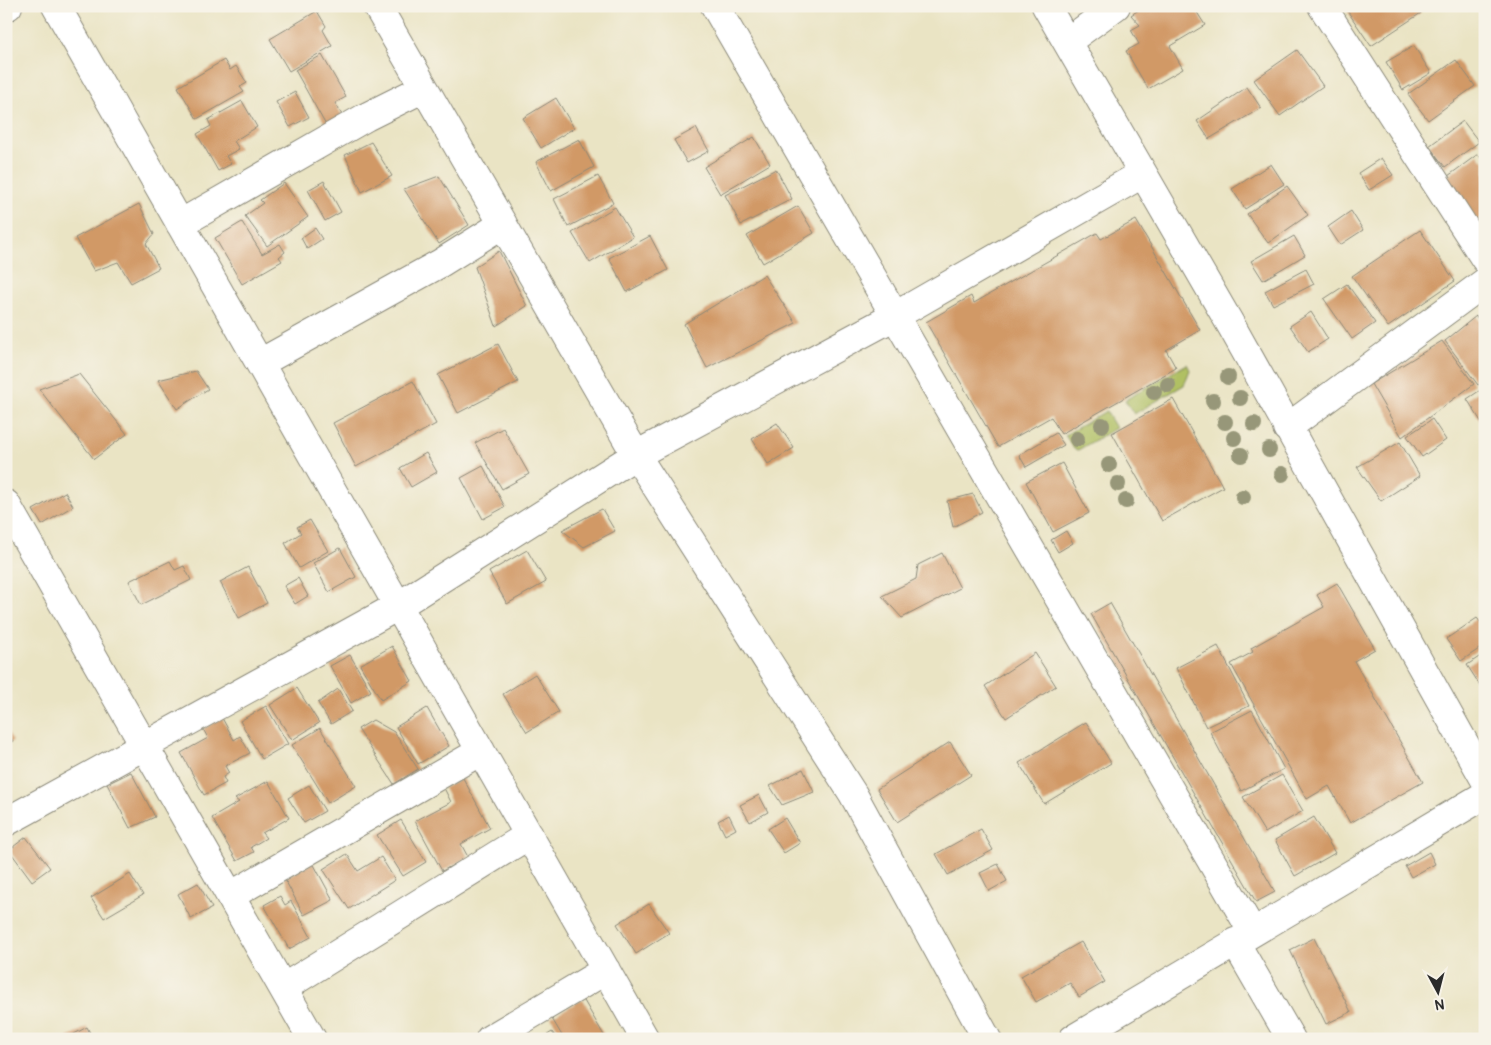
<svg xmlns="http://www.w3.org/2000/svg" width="1491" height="1045" viewBox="0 0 1491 1045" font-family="Pangolin,sans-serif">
	<rect width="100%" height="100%" fill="#f7f3e8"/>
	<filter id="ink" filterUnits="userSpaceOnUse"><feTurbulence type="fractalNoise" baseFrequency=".02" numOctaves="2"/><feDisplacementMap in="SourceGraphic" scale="10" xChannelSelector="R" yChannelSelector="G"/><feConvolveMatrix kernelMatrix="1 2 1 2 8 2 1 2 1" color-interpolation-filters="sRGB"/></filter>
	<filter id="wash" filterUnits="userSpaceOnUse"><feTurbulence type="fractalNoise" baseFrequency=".0096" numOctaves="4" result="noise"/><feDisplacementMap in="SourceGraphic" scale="20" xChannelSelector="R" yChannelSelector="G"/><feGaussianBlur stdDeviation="1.12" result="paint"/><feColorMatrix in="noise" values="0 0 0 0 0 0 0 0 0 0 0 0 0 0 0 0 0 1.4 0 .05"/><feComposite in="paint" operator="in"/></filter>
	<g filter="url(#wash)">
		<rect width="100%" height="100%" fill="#eae4c4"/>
		<!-- green -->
		<path fill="#b0c063" stroke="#6e7647" d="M1187,364L1190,370L1184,385L1134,414L1125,400Z
			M1106,411L1116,428L1078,450L1074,449L1065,435Z"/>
		<g id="blocks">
			<!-- building -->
			<path fill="#d19966" d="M1145,6H1193L1205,25L1170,46L1183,69L1148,89L1126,51L1139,44L1131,30L1140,25L1131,15Z
				M1344,6H1416L1421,13L1371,46Z
				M317,11L326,26L323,30L332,46L289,71L270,39Z
				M1414,46L1431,73L1403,90L1386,62Z
				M1297,50L1323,86L1280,116L1254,80Z
				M322,55L346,97L335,103L345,120L328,129L295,70Z
				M224,60L230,70L236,66L247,83L240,87L244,92L197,119L178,87Z
				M1456,60L1475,86L1428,120L1408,94Z
				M1247,87L1261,108L1209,139L1197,121Z
				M295,92L309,117L290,127L276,102Z
				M556,98L574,128L541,148L523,118Z
				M242,101L257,127L234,141L239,149L226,156L231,164L218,171L197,134L211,126L208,120Z
				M1463,121L1479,142L1445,167L1429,146Z
				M696,128L709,151L687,163L674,140Z
				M754,137L770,164L720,194L704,167Z
				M579,139L594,167L551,191L536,162Z
				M371,142L392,176L362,192L345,155Z
				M1478,154L1485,163V190L1482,192L1485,196V215L1476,222L1444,179Z
				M1381,158L1393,175L1369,190L1358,173Z
				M1271,164L1284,184L1245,209L1232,189Z
				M776,169L792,199L741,225L725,195Z
				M439,176L469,225L439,244L404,189Z
				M598,176L613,203L568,227L554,199Z
				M324,181L341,212L325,221L308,190Z
				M284,183L308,217L267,246L245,216L263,203L260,200Z
				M1287,186L1308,215L1268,243L1247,214Z
				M139,204L154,234L146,244L159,268L131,283L118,262L94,271L75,238Z
				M798,206L814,233L763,263L747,236Z
				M615,207L633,237L590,263L572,233Z
				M1351,211L1363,230L1340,245L1328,227Z
				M1136,220L1200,330L1166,350L1176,368L1061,434L1051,417L998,447L926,322L971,296L974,303L1097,233L1101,239Z
				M242,222L262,254L280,244L285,252L279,257L282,261L242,284L215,238Z
				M315,228L322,239L307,249L301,238Z
				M1420,230L1455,281L1388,327L1352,276Z
				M650,236L668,270L627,292L609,258Z
				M1294,236L1305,255L1263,280L1251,261Z
				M499,251L527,306L496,326L475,267Z
				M1306,269L1314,284L1273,305L1265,291Z
				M764,275L796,323L707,368L684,324Z
				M1347,284L1375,323L1352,339L1324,299Z
				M1311,312L1328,339L1308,352L1290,326Z
				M1476,316L1485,328V380L1478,385L1445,341Z
				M1442,341L1474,384L1402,437L1371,384Z
				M498,344L518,382L458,413L438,375Z
				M196,371L208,389L177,409L158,380Z
				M79,374L127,434L94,459L39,389Z
				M413,381L436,424L356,467L333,423Z
				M1485,387V421L1482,423L1467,399Z
				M1173,399L1223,487L1162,521L1112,433Z
				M1432,419L1446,440L1422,457L1407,436Z
				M777,423L794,448L768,464L752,439Z
				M503,428L529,474L502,489L475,443Z
				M1056,433L1064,445L1026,467L1019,455Z
				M1400,442L1420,476L1381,501L1357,467Z
				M426,453L437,472L411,487L400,468Z
				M1062,463L1089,513L1053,532L1026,482Z
				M483,466L505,507L483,519L461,478Z
				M65,492L73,506L42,525L33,510Z
				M973,494L982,512L953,527L947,501Z
				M602,509L615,531L584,547L562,530Z
				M310,520L328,551L299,568L285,543L301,533L297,527Z
				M1066,531L1073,543L1058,552L1051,540Z
				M340,548L356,577L329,592L313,563Z
				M527,550L546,582L507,604L489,572Z
				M942,553L960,588L902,618L882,596L916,579L918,565Z
				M170,561L175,570L184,566L191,580L141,605L129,581Z
				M248,567L267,603L239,618L220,582Z
				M298,578L308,596L295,604L284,586Z
				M1337,583L1375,649L1354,661L1423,782L1350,823L1329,786L1307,799L1231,664L1253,652L1251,648L1324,607L1317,595Z
				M1110,603L1275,892L1256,902L1091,614Z
				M1477,618L1485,628V645L1461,661L1446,639Z
				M392,646L412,681L381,700L360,665Z
				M1218,646L1249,706L1206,727L1176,668Z
				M1035,653L1056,686L1006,718L985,686Z
				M1485,653V693L1467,665Z
				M350,655L371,691L351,703L330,666Z
				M535,674L559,712L527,732L503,694Z
				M297,688L319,723L292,740L270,705Z
				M338,689L352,711L331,724L318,703Z
				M266,706L288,744L262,759L240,721Z
				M427,708L449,746L418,764L396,727Z
				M1252,710L1284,769L1241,791L1210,732Z
				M222,718L234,740L240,736L250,753L225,766L229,773L223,777L226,783L204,795L181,753L208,738L203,729Z
				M373,720L394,732L418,769L394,784L358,729Z
				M1086,722L1111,763L1044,804L1019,763Z
				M320,728L356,786L328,803L292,745Z
				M6,730L13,741L6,745Z
				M950,742L971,775L897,822L877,789Z
				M803,769L814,792L782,805L770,786Z
				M131,772L155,817L130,828L107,784Z
				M1282,775L1303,811L1265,833L1243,797Z
				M463,778L490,828L461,844L468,857L442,871L415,821L451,802L444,788Z
				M268,781L289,818L262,833L266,838L251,847L254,852L237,861L212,818L239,802L235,799Z
				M309,785L325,811L304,823L288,798Z
				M759,795L768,812L750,822L740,805Z
				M729,815L736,829L725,835L718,821Z
				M1314,817L1335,853L1295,876L1275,840Z
				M785,818L800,843L784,853L768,829Z
				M401,820L426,862L403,876L377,835Z
				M981,829L993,850L948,875L936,854Z
				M26,837L50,868L32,881L9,850Z
				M1429,852L1435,864L1411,877L1405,866Z
				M347,854L358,871L381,857L395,880L349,909L323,869Z
				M313,863L333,900L304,915L284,878Z
				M998,864L1007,881L989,891L980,873Z
				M130,874L143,895L104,918L91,898Z
				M198,883L212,908L191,919L178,894Z
				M280,896L285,905L291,901L311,937L289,949L264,905Z
				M649,904L669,933L636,954L617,924Z
				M1314,938L1351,1012L1326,1024L1290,950Z
				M1081,942L1105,982L1079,997L1070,983L1036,1002L1021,976Z
				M583,999L606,1039H564L551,1017Z
				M87,1027L93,1039H65Z
				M552,1032L557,1039H541Z"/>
		</g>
	</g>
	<g filter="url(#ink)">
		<use href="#blocks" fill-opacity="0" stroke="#8a8878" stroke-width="1"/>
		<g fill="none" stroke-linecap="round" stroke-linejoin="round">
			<!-- minor casing -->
			<g stroke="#8a8878" stroke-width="30">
				<path id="minor" d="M56,6L645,1039
					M377,6L636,455L853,794L987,1039
					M715,6L1252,931
					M1046,6L1232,327L1485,780
					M1322,6L1485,259
					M6,7L8,6
					M1067,42L1116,6
					M180,224L366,117L424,88
					M260,363L439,264L503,224
					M1287,428L1485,282
					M6,504L312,1039
					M6,822L398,606L636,455L895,316L1142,174
					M230,896L481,751
					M1235,942L1291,1039
					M283,988L529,835
					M490,1039L606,970
					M1073,1039L1485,795"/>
			</g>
			<!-- minor -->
			<use href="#minor" stroke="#fff" stroke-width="28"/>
		</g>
		<!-- trees -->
		<g fill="#979779">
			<circle cx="1228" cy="377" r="8"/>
			<circle cx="1168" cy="385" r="8"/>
			<circle cx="1154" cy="392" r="8"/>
			<circle cx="1240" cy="398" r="8"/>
			<circle cx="1213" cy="401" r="8"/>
			<circle cx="1225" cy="422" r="8"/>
			<circle cx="1254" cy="424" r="8"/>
			<circle cx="1102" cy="425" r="8"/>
			<circle cx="1234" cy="438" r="8"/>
			<circle cx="1077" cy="439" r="8"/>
			<circle cx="1269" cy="450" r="8"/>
			<circle cx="1241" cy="455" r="8"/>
			<circle cx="1109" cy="465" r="8"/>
			<circle cx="1282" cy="474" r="8"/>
			<circle cx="1118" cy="484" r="8"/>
			<circle cx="1243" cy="497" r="8"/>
			<circle cx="1126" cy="501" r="8"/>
		</g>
	</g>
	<!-- margin -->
	<rect width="1491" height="1045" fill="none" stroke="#f7f3e8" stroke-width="25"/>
	<!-- north arrow -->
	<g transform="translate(1438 992) rotate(173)" stroke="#f7f3e8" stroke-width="4" paint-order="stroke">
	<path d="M0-4L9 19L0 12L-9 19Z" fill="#2b2b2b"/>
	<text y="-8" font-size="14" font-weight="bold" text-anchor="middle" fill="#2b2b2b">N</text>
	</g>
</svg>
